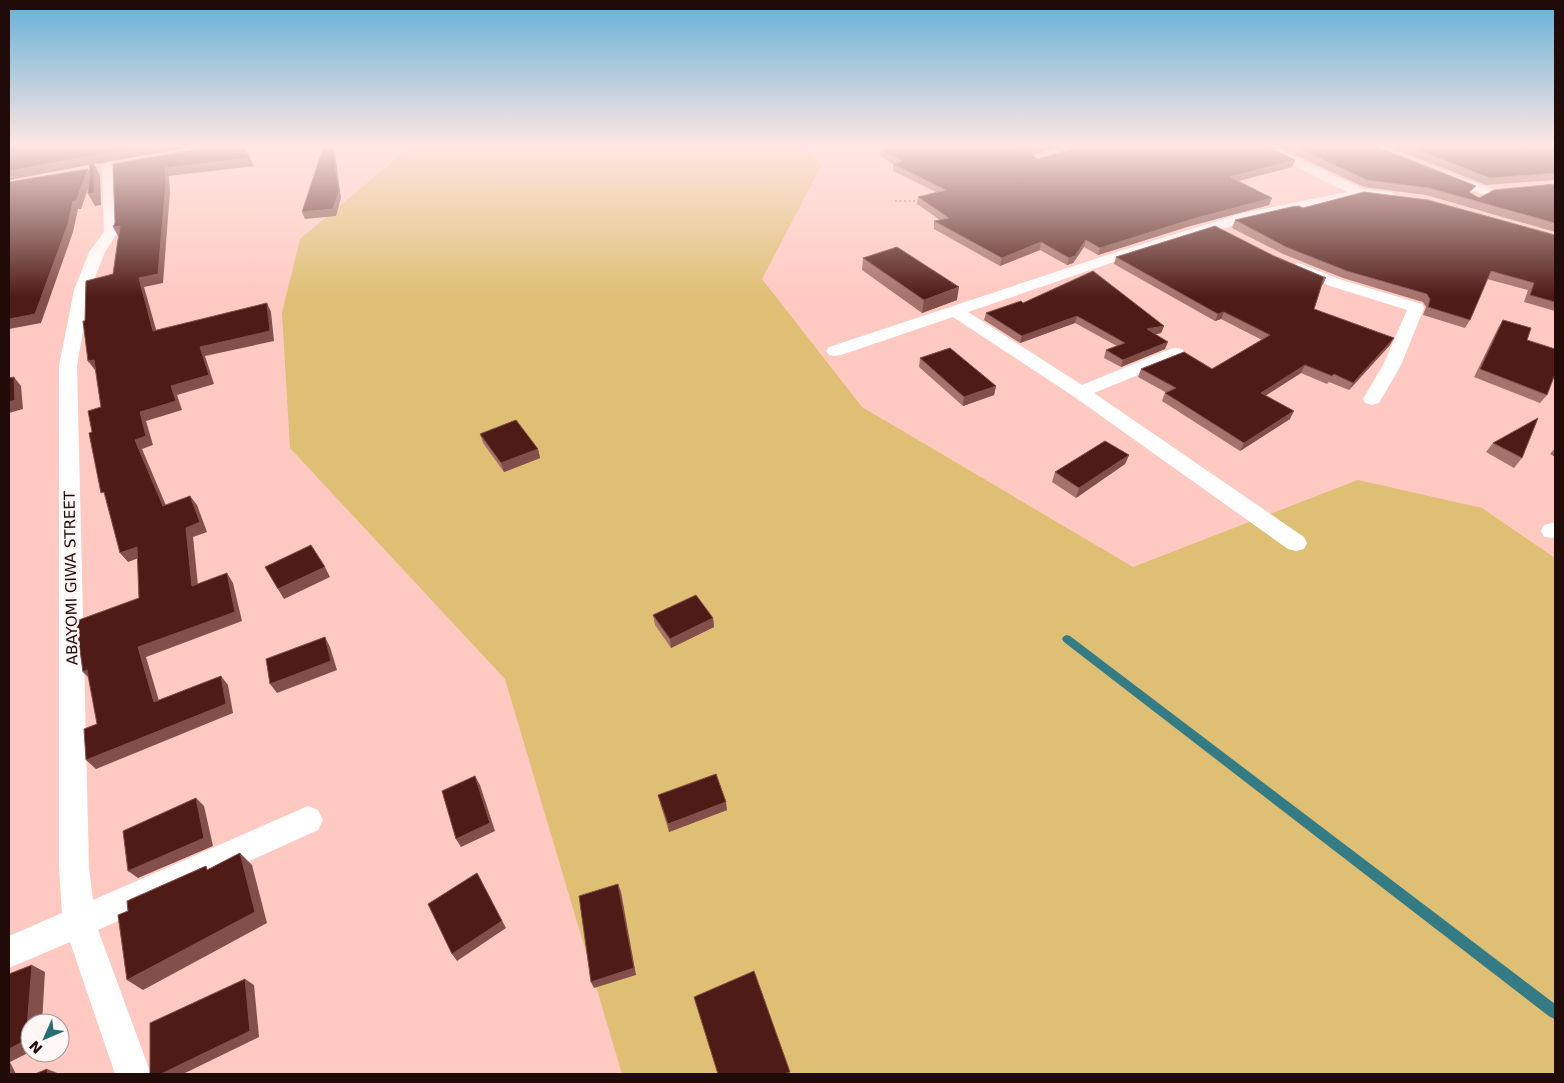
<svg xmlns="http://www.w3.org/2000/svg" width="1564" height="1083" viewBox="0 0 1564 1083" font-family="'DejaVu Sans',sans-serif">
	<rect width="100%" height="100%" fill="#fec9c1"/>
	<!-- green -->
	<path fill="#debf73" d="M413,145H808L821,166L762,279L862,407L1133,567L1358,480L1482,508L1555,558V1074H622L505,679L290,448L282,313L300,239Z"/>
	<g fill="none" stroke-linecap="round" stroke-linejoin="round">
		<!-- stream -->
		<path fill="#337b85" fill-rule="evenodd" d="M1067,635L1070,636L1555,1004V1019L1550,1017L1064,642L1062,639L1064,636Z"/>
		<!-- path -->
		<path stroke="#b08680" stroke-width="2" stroke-dasharray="2 2.5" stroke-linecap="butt" d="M895,201H920"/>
		<!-- street -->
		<path fill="#fff" fill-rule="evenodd" d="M1278,149L1363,189L1390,192L1397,196L1390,200L1360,197L1251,220L1114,262L968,312L1082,385L1170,349L1176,348L1182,349L1185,353L1182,357L1094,393L1304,537L1307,543L1304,549L1296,551L1288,549L1073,396L953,317L841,355L835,356L829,355L826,351L829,347L1104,256L1243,213L1347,192L1274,156L1272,153Z
			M108,163L114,167L118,232L105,252L90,290L77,366L89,868L93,900L308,806L318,810L323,820L318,830L98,930L151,1074H115L70,942L9,968V936L62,913L59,868V366L74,290L89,252L104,232L102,167Z
			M1446,173L1490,188L1492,191L1485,195L1441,180L1439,177Z
			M1298,263L1342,280L1422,304L1424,308L1401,365L1379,403L1372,405L1365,403L1363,399L1383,365L1407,310L1330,286L1293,271L1290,268L1293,265Z
			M1555,522V538L1544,537L1541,531L1544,525Z"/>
	</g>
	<!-- wall -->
	<path fill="#a6726c" d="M897,145H1067L1032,155L1037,159L1087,145H1372L1479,198L1555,184V232L1426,195L1364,187L1279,147L1275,150L1295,160L1292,167L1238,181L1272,198L1269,205L1190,226L1098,255L1084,247L1073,263L1067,265L1040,250L1000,266L934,229V221L940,220L917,204L918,197L936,192L893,171V164L880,156L881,150Z
		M1384,145H1555V180L1486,185Z
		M1303,208L1555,235V311L1524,302L1528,290L1487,279L1470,320L1465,328L1423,315L1426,307L1423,302L1343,278L1283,254L1232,228L1235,220Z
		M1274,256L1326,278L1323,285H1322L1314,309L1390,345L1349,390L1329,382L1327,384L1301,373L1265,396L1290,419L1240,451L1162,401L1165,393H1167L1138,377L1141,369H1212L1262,340L1221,319L1215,321L1114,264L1116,257Z
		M863,258L957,300L922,313L862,270Z
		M1023,303L1164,326L1161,333L1155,334L1165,349L1121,367L1104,358L1106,350L1117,346L1075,323L1020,343L984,320L986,313Z
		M1503,320L1547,395L1540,403L1474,377L1498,328Z
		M920,358L996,386L994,395L963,406L919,367Z
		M480,434L538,449L540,458L504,472L483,443Z
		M1493,443L1522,458L1514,468L1486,452Z
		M1555,448V457L1550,454Z
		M1129,455L1125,464L1076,498L1052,482L1055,472Z
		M653,615L713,618L714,627L671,648L655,625Z
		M658,795L727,810L669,832L660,803Z"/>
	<!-- shaded-wall -->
	<path fill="#834f4a" d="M156,145H202L97,164V163L94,164L100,175L101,205L95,206L88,194L94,164L9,180V171Z
		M332,145H334L341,198L336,216L305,219L302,212Z
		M1045,145H1067L1031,155V154L1033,148Z
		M1274,145H1280L1279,147L1270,153L1273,146Z
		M250,158L254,166L169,176L170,191L163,283L144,287L159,340L153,331L139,278L165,168Z
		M1295,160L1292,167L1227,184L1230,177Z
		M88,169L92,177L81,209H78L73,232L41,323L9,329V319L73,201Z
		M1272,198L1269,205L1190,226L1098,255L1100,248L1193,219Z
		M120,226L125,234L118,236L113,227Z
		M1086,240L1084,247L1073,263L1067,265L1069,258Z
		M1041,242L1040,250L1000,266L1002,258Z
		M959,287L957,300L922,313L924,300Z
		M267,303L271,312L274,341L205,356L214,384L177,395L182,410L146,421L153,445L142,449L170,515L163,506L135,440L140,412L171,386L200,347Z
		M1224,312L1221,319L1215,321L1218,314Z
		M1077,316L1075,323L1020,343L1022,336Z
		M1164,326L1161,333L1145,337L1147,329Z
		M1394,338L1390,345L1349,390L1353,383Z
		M1168,342L1165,349L1121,367L1123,360Z
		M94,360L100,369L95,370L88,361Z
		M1305,365L1301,373L1257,401L1261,393Z
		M14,377L21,386L23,409L9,413V402Z
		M996,386L994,395L963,406L964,397Z
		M1294,411L1290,419L1240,451L1244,443Z
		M538,449L540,458L504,472L501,463Z
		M1129,455L1125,464L1076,498L1079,488Z
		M190,496L197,505L207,532L193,537L199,595L192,586L186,528Z
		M137,547L144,556L128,562L120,553Z
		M325,567L330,577L284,599L278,589Z
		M227,573L233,583L242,621L146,657L162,711L154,702L138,647Z
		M713,618L714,627L671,648L670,639Z
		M325,637L330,647L337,670L277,693L270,684Z
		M87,670L92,681L83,672Z
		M221,676L228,685L233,713L96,769L86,760Z
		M475,776L480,785L495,831L461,847L456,839Z
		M196,798L204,806L213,846L138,878L128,871Z
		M726,802L727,810L669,832L668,824Z
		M240,853L252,865L267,923L143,990L127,980Z
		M477,873L506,928L457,961L452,954Z
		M618,884L621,892L636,975L594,988L591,982Z
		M32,965L45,972L42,1023H30V1052L10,1062L16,1074H9V1049Z
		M245,979L254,985L259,1037L183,1074H161Z
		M47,1069L60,1074H48Z"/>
	<!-- building -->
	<path fill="#4e1b17" stroke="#834f4a" d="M9,145H156L93,156V154L92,156L9,171Z
		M221,145H243L250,158L165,168L166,183L158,274L139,278L153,331L267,303L270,331L200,347L209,375L171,386L176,401L140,412L146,436L135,440L163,506L190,496L200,522L186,528L192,586L227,573L235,612L138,647L154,702L221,676L226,704L86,760L84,729L97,724L87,670L83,672L76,621L139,598L137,547L120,553L104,492L101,493L89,433L92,432L88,411L101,407L94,360L88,361L83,321H85L86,281L113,274L120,226L113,227L115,223L113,164Z
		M324,145H332L339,191L333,209L302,212Z
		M897,145H1045L1033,148L1031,154L1037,159L1087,145H1274L1273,146L1275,150L1295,160L1230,177L1272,198L1193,219L1100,248L1086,240L1075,256L1069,258L1041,242L1002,258L934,221L949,218L918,197L946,190L893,164L902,161L881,150Z
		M1291,145H1372L1476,186L1469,192L1479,198L1494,190L1555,184V223L1429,188L1367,180Z
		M1405,145H1555V173L1490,178Z
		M90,164H94V193L88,194Z
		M88,169L76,201H73L68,224L35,314L9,319V182Z
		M1364,192L1428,200L1555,235V302L1530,295L1534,283L1491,271L1470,320L1428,307L1430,299L1427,294L1347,271L1286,247L1235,220L1291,207L1299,206L1303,208Z
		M1215,226L1274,256L1326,278L1324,277L1314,309L1394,338L1353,383L1334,374L1332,376L1305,365L1261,393L1294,411L1244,443L1165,393L1176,388L1141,369L1184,352L1212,369L1270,335L1224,312L1218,314L1116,257Z
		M897,247L959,287L924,300L863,258Z
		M1093,271L1164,326L1147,329L1168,342L1123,360L1106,350L1125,343L1077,316L1022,336L986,313L1021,301L1023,303Z
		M1503,320L1531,328L1527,340L1555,349V374L1547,395L1480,369Z
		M950,348L996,386L964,397L920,358Z
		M14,377L15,400L9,402V378Z
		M1538,418L1522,458L1493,443Z
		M516,420L538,449L501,463L480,434Z
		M1105,441L1129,455L1079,488L1055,472Z
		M311,545L325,567L278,589L265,567Z
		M696,595L713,618L670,639L653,615Z
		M325,637L331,661L270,684L266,659Z
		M716,774L726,802L668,824L658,795Z
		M475,776L490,823L456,839L442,791Z
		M196,798L204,838L128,871L123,831Z
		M240,853L255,912L127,980L118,915L128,911L127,901L206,866L207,870Z
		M477,873L502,921L452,954L428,904Z
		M618,884L634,968L591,982L579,896Z
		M32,965L26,1040L9,1049V974Z
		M754,971L790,1072L784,1074H718L694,997Z
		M245,979L250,1031L161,1074H150V1023Z
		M47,1069L48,1074H35Z"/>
	<!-- sky -->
	<linearGradient id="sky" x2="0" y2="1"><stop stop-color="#63b0d6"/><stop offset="0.49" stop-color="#ffe7e3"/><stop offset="1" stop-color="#ffe7e3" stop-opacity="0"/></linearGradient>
	<rect width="1564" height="297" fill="url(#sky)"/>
	<g text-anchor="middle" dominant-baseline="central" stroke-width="5" stroke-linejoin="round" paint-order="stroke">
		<!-- street labels -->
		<g font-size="15" fill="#210b09" stroke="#fef7f5">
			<text transform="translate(71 578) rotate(-91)">ABAYOMI GIWA STREET</text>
		</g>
	</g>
	<!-- border -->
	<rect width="1564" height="1083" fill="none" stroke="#210b09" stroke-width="20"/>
	<!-- north arrow -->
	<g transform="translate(45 1038) rotate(225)"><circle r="24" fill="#fef7f5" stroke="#a69997"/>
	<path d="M0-4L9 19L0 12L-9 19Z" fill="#246e77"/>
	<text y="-8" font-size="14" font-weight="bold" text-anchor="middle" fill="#210b09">N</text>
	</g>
</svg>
